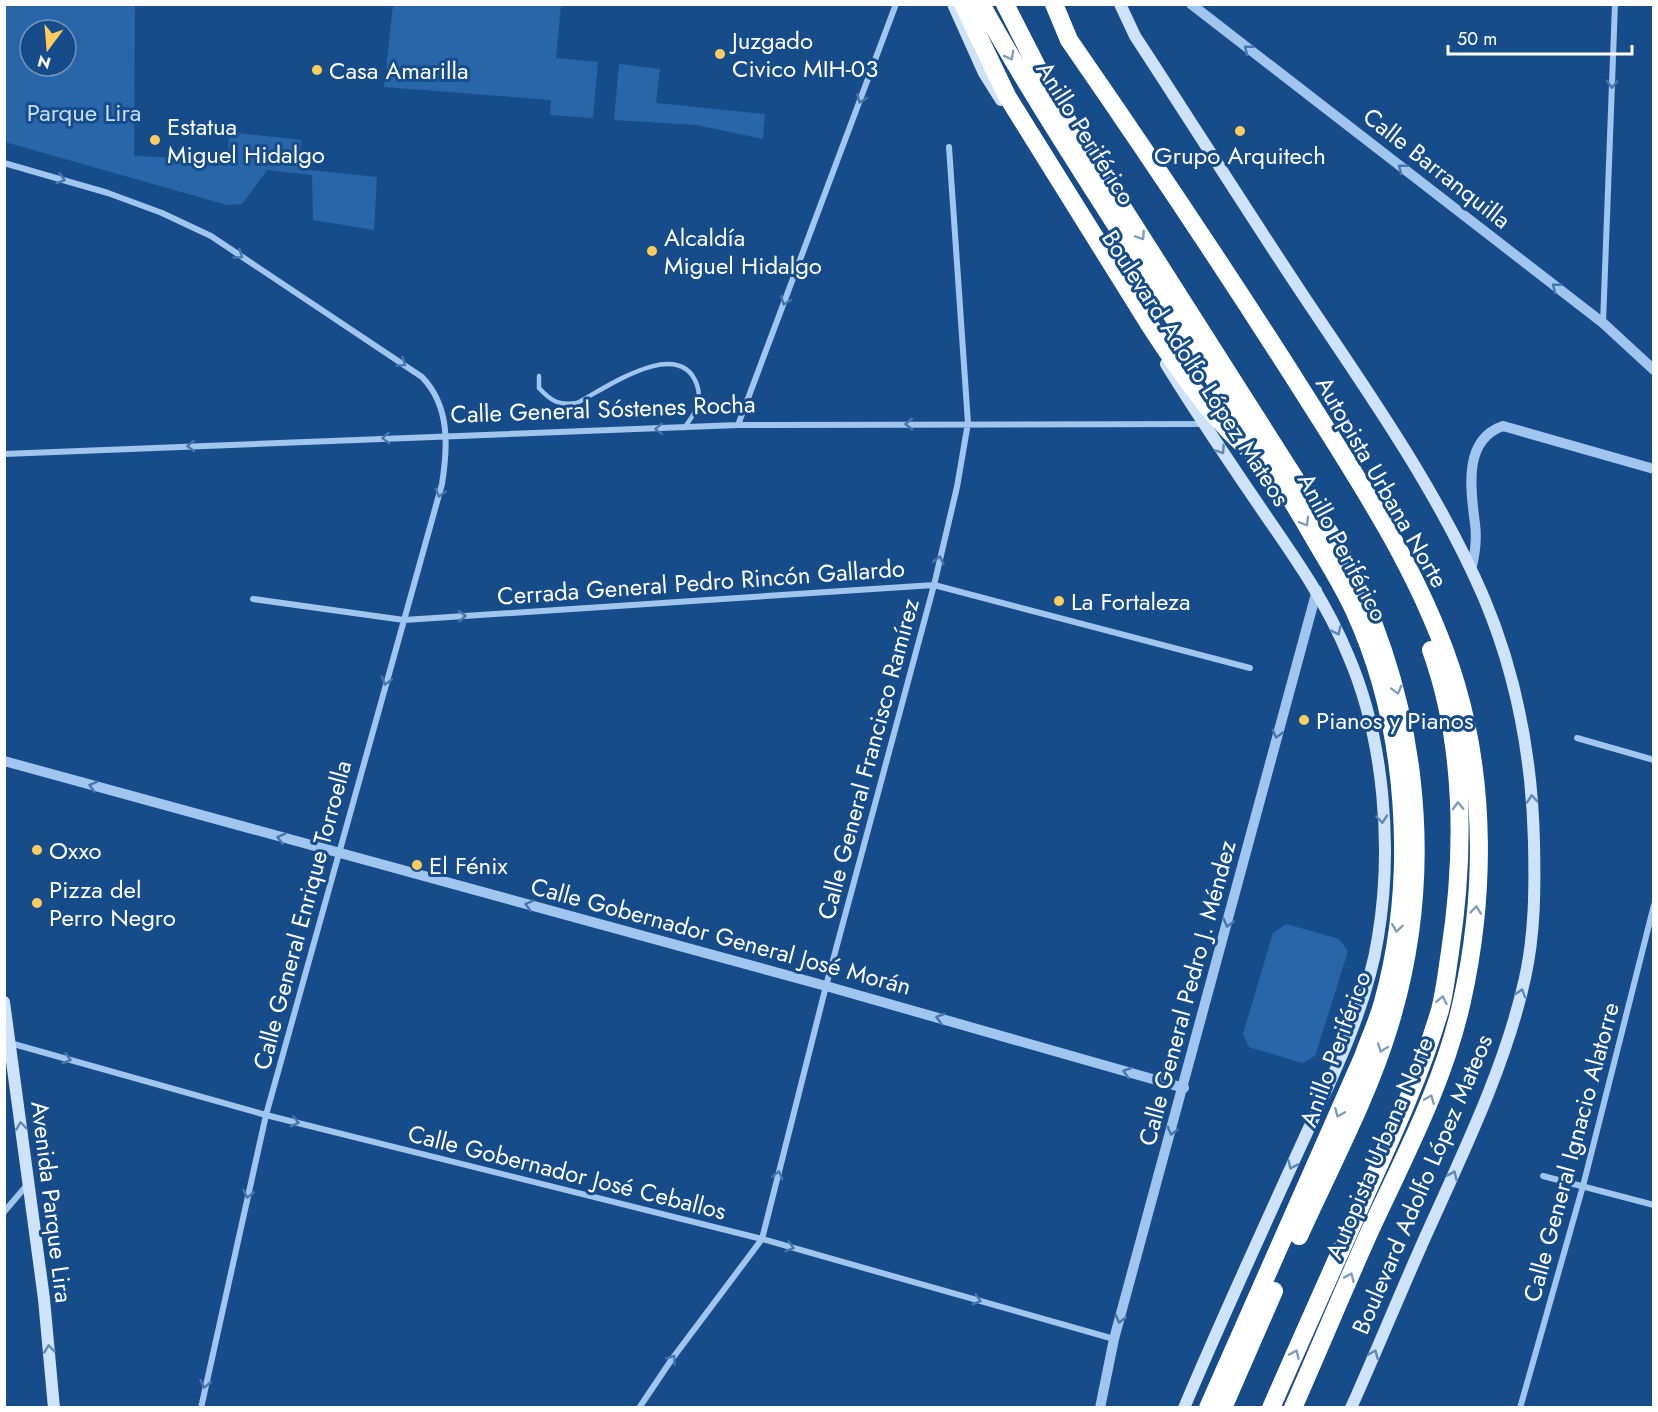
<svg xmlns="http://www.w3.org/2000/svg" width="1658" height="1412" viewBox="0 0 1658 1412" font-family="Jost,sans-serif">
	<rect width="100%" height="100%" fill="#174c8b"/>
	<!-- green -->
	<path fill="#2966a9" fill-rule="evenodd" d="M4,5H135L134,156L228,160L229,132L301,140L300,169L377,177L374,230L313,220L312,175L267,170L242,204L227,205L5,142ZM30,30H66V66H30Z
		M393,5H561L556,58L598,62L593,118L550,115L551,100L384,87Z
		M619,64L660,69L656,103L765,114L763,139L697,125L614,120Z
		M1286,924L1339,939L1348,951L1315,1056L1302,1063L1249,1047L1243,1034L1273,933Z"/>
	<g fill="none" stroke-linecap="round" stroke-linejoin="round">
		<!-- service -->
		<path stroke="#a0c5ee" stroke-width="4.5" d="M539,376V388C551,401 559,406 577,403C606,388 680,335 697,385C703,402 694,415 684,428"/>
		<!-- minor -->
		<path stroke="#a0c5ee" stroke-width="6" d="M4,163L108,193L162,213L211,236L422,377C450,406 448,446 442,484L266,1115L201,1408
			M1603,323L1615,4
			M738,425L896,4
			M4,454L738,425L1202,424
			M253,599L404,620L934,585L1250,668
			M1577,738L1654,760
			M10,1043L266,1115L762,1239L1114,1339
			M1543,1176L1654,1205
			M4,1212L27,1185
			M639,1408L672,1359L762,1239L826,986L934,585L957,487L968,423L949,147
			M1520,1408L1583,1186L1654,905"/>
		<!-- tertiary -->
		<path stroke="#a0c5ee" stroke-width="10" d="M1191,4L1603,323L1654,370
			M1471,570C1475,555 1477,539 1475,524C1471,491 1462,440 1503,426L1654,469
			M4,761L826,986L1184,1088
			M1100,1408L1114,1339L1317,590"/>
		<!-- secondary -->
		<path stroke="#cee2fa" stroke-width="12" d="M953,4L984,73L1001,100
			M1120,4L1135,36C1192,123 1247,211 1305,298C1369,394 1438,491 1484,598C1516,674 1532,759 1534,842C1535,888 1535,933 1525,978C1506,1065 1463,1153 1427,1233C1401,1291 1377,1350 1351,1408
			M1166,364C1196,413 1228,460 1260,507C1293,555 1326,601 1348,655C1384,738 1393,847 1378,937C1367,1007 1333,1076 1303,1141C1263,1229 1222,1318 1184,1408
			M4,1002L44,1299L54,1408"/>
		<!-- motorway -->
		<path stroke="#fff" stroke-width="18" d="M963,4L1007,96L1149,324
			M981,4C1024,82 1072,156 1119,230C1142,265 1162,301 1185,335C1228,401 1272,465 1311,533C1326,559 1342,584 1354,610C1408,727 1417,879 1383,1002C1378,1021 1369,1039 1363,1057L1208,1408
			M1005,4L1053,98L1336,543C1417,691 1439,865 1389,1027C1367,1099 1330,1167 1299,1236
			M1054,4L1069,40C1150,157 1229,275 1305,395C1363,487 1425,580 1456,684C1486,785 1485,898 1462,1001C1444,1083 1404,1157 1369,1233C1343,1291 1319,1349 1293,1408
			M1223,1408L1274,1291
			M1271,1408C1302,1337 1334,1266 1365,1196C1393,1135 1421,1074 1440,1010C1445,991 1447,971 1450,952C1465,854 1465,744 1431,650"/>
		<!-- motorway-bridge -->
		<path stroke="#fff" stroke-width="18" d="M1149,324C1193,391 1229,445 1300,487"/>
	</g>
	<!-- one-way arrows -->
	<defs><path id="oneway-chevron" d="M-2-3.5L2.5 0L-2 3.5" fill="none" stroke-width="1.6" stroke-linecap="round" stroke-linejoin="round" transform="scale(1.5)"/></defs>
	<g stroke="#4776ae">
		<use href="#oneway-chevron" transform="translate(1248 49) rotate(-142)"/>
		<use href="#oneway-chevron" transform="translate(1612 84) rotate(92)"/>
		<use href="#oneway-chevron" transform="translate(861 99) rotate(111)"/>
		<use href="#oneway-chevron" transform="translate(1402 168) rotate(-142)"/>
		<use href="#oneway-chevron" transform="translate(61 179) rotate(16)"/>
		<use href="#oneway-chevron" transform="translate(239 255) rotate(34)"/>
		<use href="#oneway-chevron" transform="translate(1556 287) rotate(-142)"/>
		<use href="#oneway-chevron" transform="translate(785 301) rotate(111)"/>
		<use href="#oneway-chevron" transform="translate(402 363) rotate(34)"/>
		<use href="#oneway-chevron" transform="translate(909 424) rotate(179)"/>
		<use href="#oneway-chevron" transform="translate(659 429) rotate(178)"/>
		<use href="#oneway-chevron" transform="translate(386 438) rotate(178)"/>
		<use href="#oneway-chevron" transform="translate(191 446) rotate(178)"/>
		<use href="#oneway-chevron" transform="translate(440 493) rotate(106)"/>
		<use href="#oneway-chevron" transform="translate(939 560) rotate(-77)"/>
		<use href="#oneway-chevron" transform="translate(462 616) rotate(-4)"/>
		<use href="#oneway-chevron" transform="translate(386 681) rotate(106)"/>
		<use href="#oneway-chevron" transform="translate(1277 734) rotate(105)"/>
		<use href="#oneway-chevron" transform="translate(93 786) rotate(-165)"/>
		<use href="#oneway-chevron" transform="translate(281 838) rotate(-165)"/>
		<use href="#oneway-chevron" transform="translate(529 905) rotate(-165)"/>
		<use href="#oneway-chevron" transform="translate(1228 923) rotate(105)"/>
		<use href="#oneway-chevron" transform="translate(940 1018) rotate(-164)"/>
		<use href="#oneway-chevron" transform="translate(67 1059) rotate(16)"/>
		<use href="#oneway-chevron" transform="translate(1127 1072) rotate(-164)"/>
		<use href="#oneway-chevron" transform="translate(295 1122) rotate(14)"/>
		<use href="#oneway-chevron" transform="translate(1172 1131) rotate(105)"/>
		<use href="#oneway-chevron" transform="translate(778 1175) rotate(-76)"/>
		<use href="#oneway-chevron" transform="translate(248 1194) rotate(103)"/>
		<use href="#oneway-chevron" transform="translate(790 1247) rotate(16)"/>
		<use href="#oneway-chevron" transform="translate(977 1300) rotate(16)"/>
		<use href="#oneway-chevron" transform="translate(1120 1319) rotate(105)"/>
		<use href="#oneway-chevron" transform="translate(672 1359) rotate(-54)"/>
		<use href="#oneway-chevron" transform="translate(205 1384) rotate(103)"/>
	</g>
	<g stroke="#7f9dbf">
		<use href="#oneway-chevron" transform="translate(1010 56) rotate(61)"/>
		<use href="#oneway-chevron" transform="translate(1141 236) rotate(57)"/>
		<use href="#oneway-chevron" transform="translate(1305 522) rotate(60)"/>
		<use href="#oneway-chevron" transform="translate(1397 690) rotate(75)"/>
		<use href="#oneway-chevron" transform="translate(1458 806) rotate(-92)"/>
		<use href="#oneway-chevron" transform="translate(1476 910) rotate(-84)"/>
		<use href="#oneway-chevron" transform="translate(1397 928) rotate(98)"/>
		<use href="#oneway-chevron" transform="translate(1442 1000) rotate(-79)"/>
		<use href="#oneway-chevron" transform="translate(1382 1048) rotate(110)"/>
		<use href="#oneway-chevron" transform="translate(1430 1099) rotate(-68)"/>
		<use href="#oneway-chevron" transform="translate(1339 1113) rotate(113)"/>
		<use href="#oneway-chevron" transform="translate(1350 1277) rotate(-66)"/>
		<use href="#oneway-chevron" transform="translate(1295 1354) rotate(-66)"/>
	</g>
	<g stroke="#6088b7">
		<use href="#oneway-chevron" transform="translate(1221 450) rotate(56)"/>
		<use href="#oneway-chevron" transform="translate(1337 631) rotate(64)"/>
		<use href="#oneway-chevron" transform="translate(1532 799) rotate(-95)"/>
		<use href="#oneway-chevron" transform="translate(1382 819) rotate(85)"/>
		<use href="#oneway-chevron" transform="translate(1521 993) rotate(-73)"/>
		<use href="#oneway-chevron" transform="translate(21 1126) rotate(-97)"/>
		<use href="#oneway-chevron" transform="translate(1292 1165) rotate(114)"/>
		<use href="#oneway-chevron" transform="translate(1453 1175) rotate(-66)"/>
		<use href="#oneway-chevron" transform="translate(49 1349) rotate(-96)"/>
		<use href="#oneway-chevron" transform="translate(1374 1354) rotate(-67)"/>
	</g>
	<!-- markers -->
	<g fill="#ffcd5e" stroke="#174c8b" stroke-width="2">
		<circle cx="720" cy="54" r="6"/>
		<circle cx="317" cy="70" r="6"/>
		<circle cx="1240" cy="131" r="6"/>
		<circle cx="155" cy="140" r="6"/>
		<circle cx="652" cy="251" r="6"/>
		<circle cx="1059" cy="601" r="6"/>
		<circle cx="1304" cy="720" r="6"/>
		<circle cx="37" cy="850" r="6"/>
		<circle cx="417" cy="865" r="6"/>
		<circle cx="37" cy="903" r="6"/>
	</g>
	<g text-anchor="middle" dominant-baseline="central" stroke-width="6" stroke-linejoin="round" paint-order="stroke">
		<!-- poi labels -->
		<g font-size="24" fill="#fff" stroke="#174c8b" text-anchor="start">
			<text x="732" y="40">Juzgado<tspan x="732" dy="28">Civico MIH-03</tspan></text>
			<text x="329" y="70">Casa Amarilla</text>
			<text x="167" y="126">Estatua<tspan x="167" dy="28">Miguel Hidalgo</tspan></text>
			<text x="1240" y="155" text-anchor="middle">Grupo Arquitech</text>
			<text x="664" y="237">Alcaldía<tspan x="664" dy="28">Miguel Hidalgo</tspan></text>
			<text x="1071" y="601">La Fortaleza</text>
			<text x="1316" y="720">Pianos y Pianos</text>
			<text x="49" y="850">Oxxo</text>
			<text x="429" y="865">El Fénix</text>
			<text x="49" y="889">Pizza del<tspan x="49" dy="28">Perro Negro</tspan></text>
		</g>
		<!-- park labels -->
		<g font-size="24" fill="#c6dffa" stroke="#174c8b">
			<text x="84" y="112">Parque Lira</text>
		</g>
		<!-- street labels -->
		<g font-size="24" fill="#fff" stroke="#174c8b">
			<text transform="translate(1086 133) rotate(58)">Anillo Periférico</text>
			<text transform="translate(1437 168) rotate(38)">Calle Barranquilla</text>
			<text transform="translate(1196 368) rotate(57)">Boulevard Adolfo López Mateos</text>
			<text transform="translate(603 409) rotate(-2)">Calle General Sóstenes Rocha</text>
			<text transform="translate(1382 482) rotate(60)">Autopista Urbana Norte</text>
			<text transform="translate(1343 547) rotate(62)">Anillo Periférico</text>
			<text transform="translate(701 582) rotate(-4)">Cerrada General Pedro Rincón Gallardo</text>
			<text transform="translate(868 759) rotate(-75)">Calle General Francisco Ramírez</text>
			<text transform="translate(302 915) rotate(-75)">Calle General Enrique Torroella</text>
			<text transform="translate(721 936) rotate(15)">Calle Gobernador General José Morán</text>
			<text transform="translate(1187 993) rotate(-75)">Calle General Pedro J. Méndez</text>
			<text transform="translate(1335 1049) rotate(-70)">Anillo Periférico</text>
			<text transform="translate(1379 1148) rotate(-67)">Autopista Urbana Norte</text>
			<text transform="translate(1571 1152) rotate(-75)">Calle General Ignacio Alatorre</text>
			<text transform="translate(567 1172) rotate(14)">Calle Gobernador José Ceballos</text>
			<text transform="translate(1422 1184) rotate(-67)">Boulevard Adolfo López Mateos</text>
			<text transform="translate(52 1202) rotate(83)">Avenida Parque Lira</text>
		</g>
	</g>
	<!-- border -->
	<rect width="1658" height="1412" fill="none" stroke="#ffffff" stroke-width="12"/>
	<!-- north arrow -->
	<g transform="translate(48 48) rotate(196)"><circle r="28" fill="#174c8b" stroke="#7494b9" stroke-width="1.5"/>
	<path d="M0-4.5L10 22L0 15L-10 22Z" fill="#ffcd5e"/>
	<text y="-9" font-size="16" font-weight="bold" text-anchor="middle" fill="#ffffff">N</text>
	</g>
	<!-- scale -->
	<path d="M1448 45v9h184v-9" fill="none" stroke="#ffffff" stroke-width="3"/>
	<text x="1457" y="45" font-size="18" fill="#ffffff" stroke="#174c8b" stroke-width="4.5" paint-order="stroke">50 m</text>
</svg>
